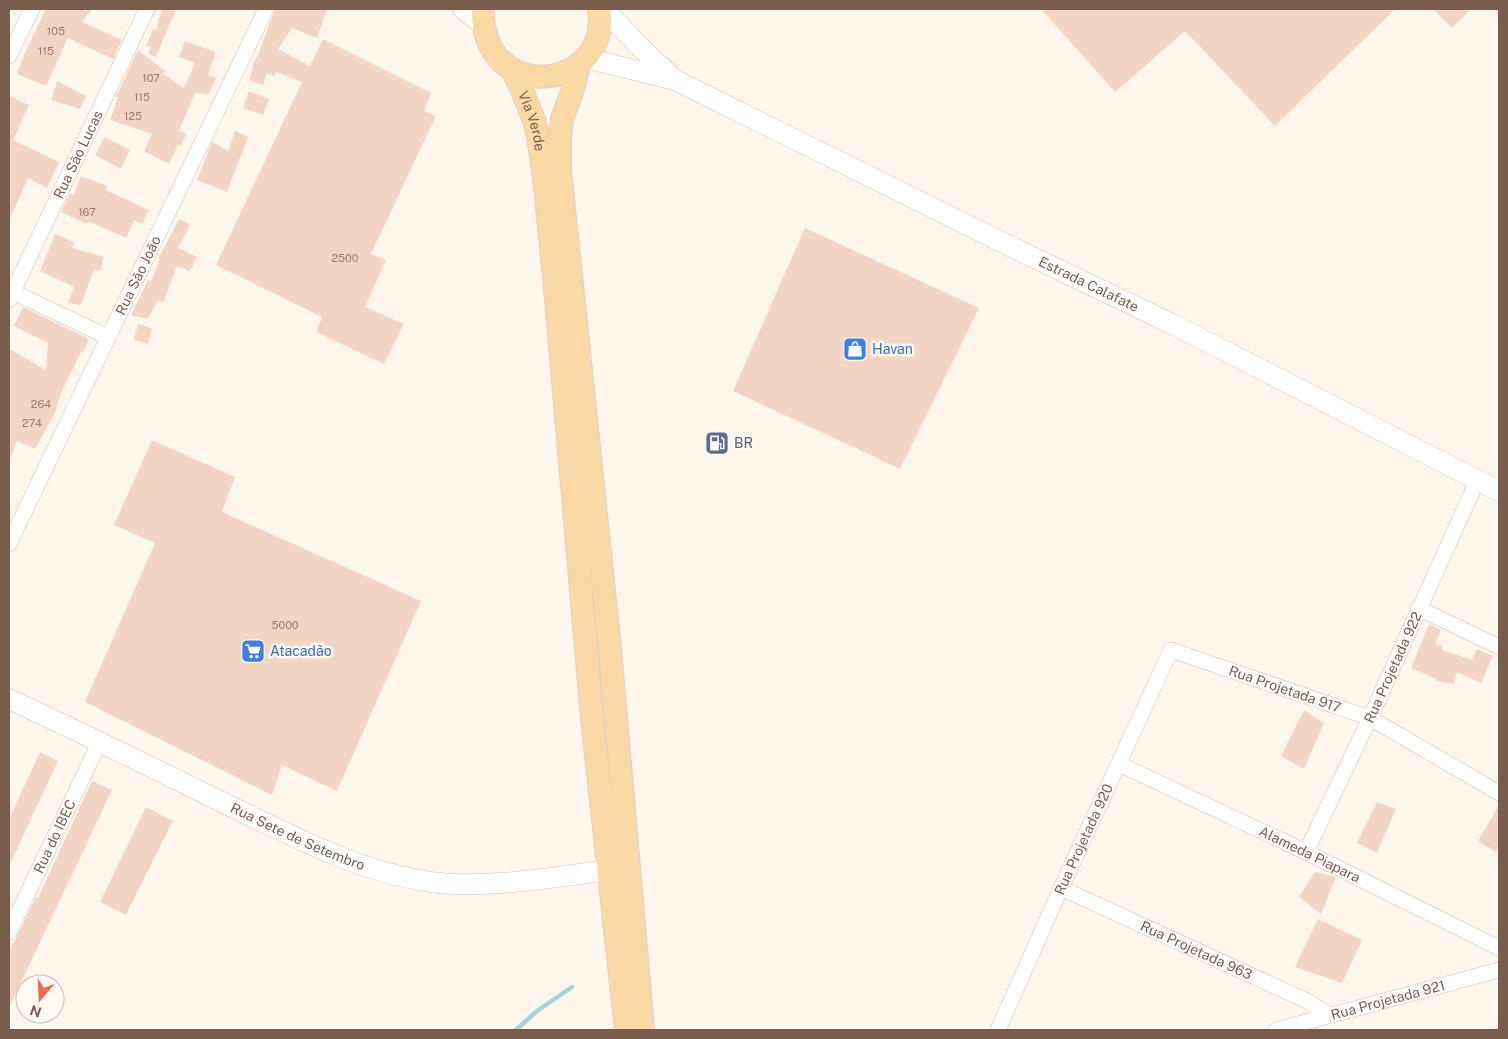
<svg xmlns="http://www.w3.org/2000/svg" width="1508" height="1039" viewBox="0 0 1508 1039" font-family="'Public Sans',sans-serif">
	<rect width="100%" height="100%" fill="#fdf6ec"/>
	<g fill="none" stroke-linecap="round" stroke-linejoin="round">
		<!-- stream -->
		<path stroke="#a5d3da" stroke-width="4.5" d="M516,1030L537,1011L572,987"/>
	</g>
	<!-- building -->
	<path fill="#f3d5c3" d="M46,9H92L82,22L122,40L113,59L68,38L46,86L17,74L25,53Z
		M162,9H176L156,57L148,54L151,47L146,46L153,29L156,30Z
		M275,9H327L317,38L292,28L278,49L310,66L323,39L431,93L424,111L436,116L371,254L386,260L365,307L404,324L384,364L316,332L322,317L216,265L302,82L276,72L275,77L267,73L263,85L249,80L253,68L252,67L259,52Z
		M1041,9H1395L1275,126L1185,31L1115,92Z
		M1433,9H1471L1452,28Z
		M185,41L216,52L208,75L216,78L209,94L195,93L179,131L186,134L181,146L178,145L169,164L144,151L152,134L110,120L118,98L116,97L138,50L165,71L163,74L184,88L195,63L179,57Z
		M57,81L86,96L80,109L51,100Z
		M249,91L269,99L263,115L243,108Z
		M9,96L29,105L13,140L59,162L47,188L28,178L9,221Z
		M235,131L248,137L227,192L197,180L212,142L228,151Z
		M105,137L130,150L121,169L95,155Z
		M81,176L107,186L106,190L149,210L142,224L134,220L126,238L88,221L87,224L61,212L70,193L74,195Z
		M179,219L190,225L178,248L197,257L190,271L177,266L163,303L158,300L148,319L131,315L148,280L151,281L160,259H158Z
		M805,228L979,308L900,469L733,391Z
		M55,234L74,242L72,248L104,257L100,271L94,269L81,305L68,303L74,287L40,271Z
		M23,307L89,339L83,353L81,352L61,393L55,413L35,449L17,441L9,462V349L46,370L48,343L14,326Z
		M138,324L152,328L148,344L134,340Z
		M152,440L235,477L222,512L421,601L337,791L282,765L272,795L85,702L155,543L114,525Z
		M1429,624L1441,630L1435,644L1443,647L1442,650L1472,660L1477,649L1493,656L1481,683L1457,672L1454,684L1437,681V679L1411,668Z
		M1304,710L1324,723L1304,769L1281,756Z
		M40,752L58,761L9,866V819Z
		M92,781L112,790L9,1008V952L36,897L38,898Z
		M1377,802L1396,809L1377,853L1357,843Z
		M1499,805V846L1496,852L1478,841Z
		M146,807L173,821L126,915L100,902Z
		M1315,872L1336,877L1321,914L1299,897Z
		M1318,919L1362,940L1342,983L1295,967Z"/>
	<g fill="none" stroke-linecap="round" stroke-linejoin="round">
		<!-- street casing -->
		<g stroke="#d1beb0" stroke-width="16">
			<g id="street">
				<path d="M9,56L32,9"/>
				<path d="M9,290L108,337"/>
				<path id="s1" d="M9,300L147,9"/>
				<path id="s2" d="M9,544L266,9"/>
				<path d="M1418,608L1499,647"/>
				<path id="s3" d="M1119,764L1306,852L1499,948"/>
				<path id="s4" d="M1306,852L1370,718L1477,481"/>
				<path id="s5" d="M1061,888L1307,1001L1330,1015"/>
				<path id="s6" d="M9,932L100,741"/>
				<path id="s7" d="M998,1030L1061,888L1171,650L1370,718L1499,793"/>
				<path id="s8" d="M1276,1030L1499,970"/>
			</g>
		</g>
		<!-- secondary casing -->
		<g stroke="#d6c0b0" stroke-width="21">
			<g id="secondary">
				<path d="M463,9L483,25"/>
				<path d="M604,9L640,47L673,78"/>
				<path id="s9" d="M585,58L675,80L1022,252L1172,324L1499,491"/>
				<path id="s10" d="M9,699C85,734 159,771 234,808C299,839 366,875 439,883C495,888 553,877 609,870"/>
			</g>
		</g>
		<!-- primary casing -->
		<g stroke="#dad1cd" stroke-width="24">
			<g id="primary">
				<path d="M483,9C481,107 612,91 599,9"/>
				<path d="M579,64L573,89L562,119L560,135V170L610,649L643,1030"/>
				<path id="s11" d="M512,69L521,88L534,120L538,136L544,177L555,287L592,718L626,1030"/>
			</g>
		</g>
		<!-- street -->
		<use href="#street" stroke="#fff" stroke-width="15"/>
		<!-- secondary -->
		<use href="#secondary" stroke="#fff" stroke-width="20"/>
		<!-- primary -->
		<use href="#primary" stroke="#fbd9a5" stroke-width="22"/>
	</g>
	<!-- icons -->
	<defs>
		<g id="shop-square" transform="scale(1.25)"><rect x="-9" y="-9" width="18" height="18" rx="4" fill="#3f7fe0" stroke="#fffaf3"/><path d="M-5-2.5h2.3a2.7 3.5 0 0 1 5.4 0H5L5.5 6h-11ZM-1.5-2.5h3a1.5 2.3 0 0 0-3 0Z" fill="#fff"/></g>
		<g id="fuel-square" transform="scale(1.25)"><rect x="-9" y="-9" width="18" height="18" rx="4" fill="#5c6f8a" stroke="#fffaf3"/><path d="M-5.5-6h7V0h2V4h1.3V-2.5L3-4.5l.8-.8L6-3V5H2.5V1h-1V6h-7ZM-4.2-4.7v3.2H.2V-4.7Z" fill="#fff"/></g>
		<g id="supermarket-square" transform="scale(1.25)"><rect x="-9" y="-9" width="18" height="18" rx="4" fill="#3f7fe0" stroke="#fffaf3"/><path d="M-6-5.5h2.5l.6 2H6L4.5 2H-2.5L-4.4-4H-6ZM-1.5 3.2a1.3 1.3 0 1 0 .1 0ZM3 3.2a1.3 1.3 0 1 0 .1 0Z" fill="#fff"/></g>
	</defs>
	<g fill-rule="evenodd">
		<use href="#shop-square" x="855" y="349"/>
		<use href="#fuel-square" x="717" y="443"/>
		<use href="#supermarket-square" x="253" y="651"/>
	</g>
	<g text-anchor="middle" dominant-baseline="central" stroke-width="5" stroke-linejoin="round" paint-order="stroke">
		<!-- number labels -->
		<g font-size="11" fill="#987a6a">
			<text x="56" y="31">105</text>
			<text x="46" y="51">115</text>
			<text x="151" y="78">107</text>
			<text x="142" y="97">115</text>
			<text x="133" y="116">125</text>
			<text x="87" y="212">167</text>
			<text x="345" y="258">2500</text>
			<text x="41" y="404">264</text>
			<text x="32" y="423">274</text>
			<text x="285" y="625">5000</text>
		</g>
		<!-- street labels -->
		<g font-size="14" fill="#7a5c4d" stroke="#fffaf3">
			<text stroke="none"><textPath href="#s11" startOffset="56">Via Verde</textPath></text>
			<text stroke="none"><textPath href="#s1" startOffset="161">Rua São Lucas</textPath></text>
			<text stroke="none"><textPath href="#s2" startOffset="298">Rua São João</textPath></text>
			<text stroke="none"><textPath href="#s9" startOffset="554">Estrada Calafate</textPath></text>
			<text stroke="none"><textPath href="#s4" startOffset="204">Rua Projetada 922</textPath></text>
			<text stroke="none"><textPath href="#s7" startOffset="538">Rua Projetada 917</textPath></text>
			<text stroke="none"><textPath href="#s10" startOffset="320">Rua Sete de Setembro</textPath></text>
			<text stroke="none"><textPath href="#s6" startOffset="106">Rua do IBEC</textPath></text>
			<text stroke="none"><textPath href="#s7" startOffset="209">Rua Projetada 920</textPath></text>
			<text stroke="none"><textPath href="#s3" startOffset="211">Alameda Piapara</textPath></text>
			<text stroke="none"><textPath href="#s5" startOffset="149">Rua Projetada 963</textPath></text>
			<text stroke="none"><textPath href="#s8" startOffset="116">Rua Projetada 921</textPath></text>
		</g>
		<!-- shop labels -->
		<g font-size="14" fill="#366cbe" stroke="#fffaf3" text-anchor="start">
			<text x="872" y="349">Havan</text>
			<text x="270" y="651">Atacadão</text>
		</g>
		<!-- service labels -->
		<g font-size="14" fill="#4e5e75" stroke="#fffaf3" text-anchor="start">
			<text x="734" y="443">BR</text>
		</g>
	</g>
	<!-- border -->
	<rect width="1508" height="1039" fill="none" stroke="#7a5c4d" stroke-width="20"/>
	<!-- north arrow -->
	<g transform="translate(40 999) rotate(199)"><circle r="24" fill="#fffaf3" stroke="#cabbb1"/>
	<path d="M0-4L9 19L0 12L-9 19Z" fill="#e76f51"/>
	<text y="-8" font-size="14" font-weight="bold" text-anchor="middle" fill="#7a5c4d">N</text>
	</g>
</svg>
